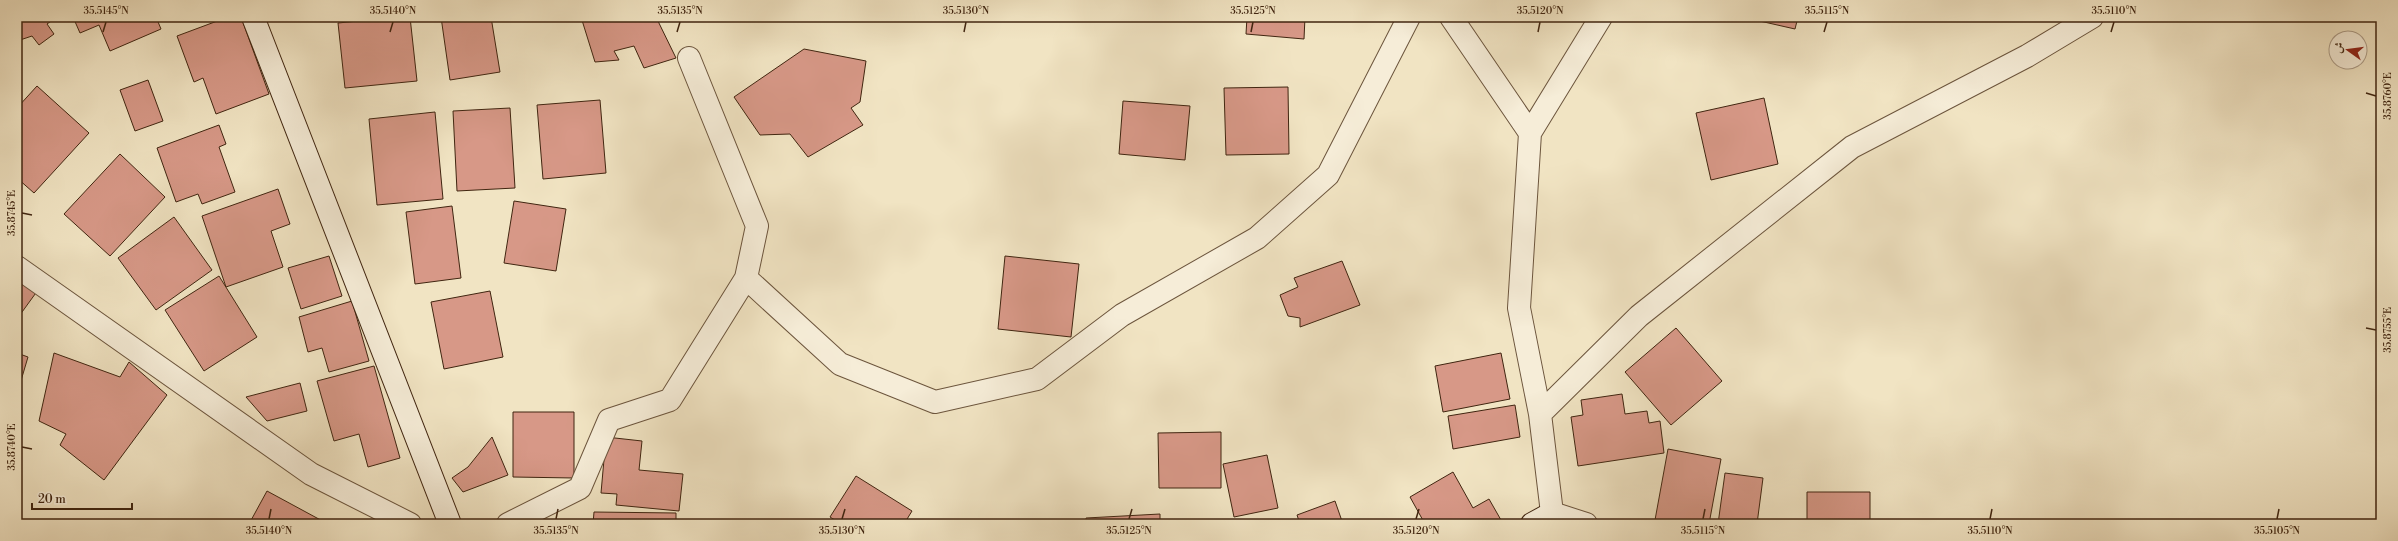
<svg xmlns="http://www.w3.org/2000/svg" width="2398" height="541" viewBox="0 0 2398 541" font-family="'Libre Bodoni',Amiri,serif">
	<rect width="100%" height="100%" fill="#f1e4c3"/>
	<filter id="stains"><feTurbulence type="fractalNoise" baseFrequency=".005" numOctaves="4"/><feColorMatrix values="0 0 0 0 .2 0 0 0 0 .09 0 0 0 0 .02 0 0 0 .5 -.17"/></filter>
	<radialGradient id="worn" r=".72"><stop offset=".6" stop-color="#630" stop-opacity="0"/><stop offset="1" stop-color="#630" stop-opacity=".3"/></radialGradient>
	<!-- building -->
	<path fill="#d79887" stroke="#402510" d="M17,17H57L47,24L54,34L39,45L32,36L17,41Z
		M73,17H156L161,29L110,51L99,25L80,33Z
		M228,17H241L269,94L216,114L203,78L194,82L177,36Z
		M398,17H410L417,81L345,88L338,23Z
		M441,17H491L500,72L450,80Z
		M581,17H656L676,58L644,68L634,46L614,51L619,60L595,62Z
		M1247,17H1305L1304,39L1246,34Z
		M1742,17H1798L1795,29Z
		M804,49L866,61L860,102L851,108L863,125L808,157L790,134L760,135L734,97Z
		M148,80L163,121L135,131L120,90Z
		M37,86L89,133L34,193L17,178V108Z
		M1288,87L1289,154L1226,155L1224,88Z
		M1764,98L1778,164L1711,180L1696,113Z
		M600,100L606,173L543,179L537,105Z
		M1123,101L1190,106L1185,160L1119,154Z
		M510,108L515,188L457,191L453,111Z
		M435,112L443,199L377,205L369,119Z
		M219,125L226,144L219,147L235,192L202,204L198,194L176,202L157,148Z
		M120,154L165,197L110,256L64,214Z
		M278,189L290,224L271,231L283,267L226,287L202,216Z
		M514,201L566,209L556,271L504,263Z
		M452,206L461,278L415,284L406,212Z
		M174,217L212,270L156,310L118,258Z
		M329,256L342,296L301,309L288,268Z
		M1005,256L1079,264L1071,337L998,329Z
		M1342,261L1360,305L1300,327V318L1288,316L1280,295L1298,287L1294,278Z
		M17,275L38,290L17,319Z
		M219,276L257,337L204,371L165,310Z
		M490,291L503,357L444,369L431,302Z
		M352,301L369,361L329,372L322,348L308,352L299,317Z
		M1676,328L1722,381L1671,425L1625,372Z
		M17,353L28,357L17,394Z
		M54,353L120,377L129,362L167,395L104,480L60,445L66,434L39,421Z
		M1501,353L1510,399L1443,412L1435,366Z
		M374,366L400,458L368,467L359,434L334,441L317,381Z
		M300,383L307,411L267,421L246,397Z
		M1622,394L1625,414L1647,411L1649,423L1660,421L1664,453L1578,466L1571,417L1583,415L1581,400Z
		M1515,405L1520,437L1453,449L1448,416Z
		M513,412H574V478L513,477Z
		M1221,432V488H1159L1158,433Z
		M492,437L508,475L463,492L452,478L468,467Z
		M606,437L642,441L639,470L683,474L679,511L616,505L617,494L601,493Z
		M1668,449L1721,459L1709,524H1675L1655,520Z
		M1267,455L1278,508L1234,517L1223,464Z
		M1453,472L1473,508L1489,499L1501,520L1494,524H1425L1410,497Z
		M1725,473L1763,478L1757,524H1718Z
		M856,476L912,511L904,524H841L830,517Z
		M267,491L328,524H249Z
		M1807,492H1870V524H1807Z
		M1335,501L1343,524H1300L1297,515Z
		M594,512L676,513V524H593Z
		M1160,514V524H1086V518Z"/>
	<g fill="none" stroke-linecap="round" stroke-linejoin="round">
		<!-- street casing -->
		<g stroke="#6c553d" stroke-width="24">
			<path id="street" d="M1451,17L1530,133
				M17,267L311,474L410,524
				M746,278L840,364L935,402L1037,379L1122,315L1257,238L1328,175L1409,17
				M1540,414L1639,316L1852,147L2027,56L2092,17
				M508,524L580,488L609,420L670,400L746,278L757,226L689,58
				M1586,524L1552,513L1540,414L1519,308L1530,133L1601,17"/>
		</g>
		<!-- secondary casing -->
		<g stroke="#402510" stroke-width="24">
			<path id="secondary" d="M253,17L450,524
				M1532,524L1552,513"/>
		</g>
		<!-- street -->
		<use href="#street" stroke="#f6edd8" stroke-width="22"/>
		<!-- secondary -->
		<use href="#secondary" stroke="#f6edd8" stroke-width="22"/>
	</g>
	<!-- ticks -->
	<path fill="none" stroke="#402510" stroke-width="1.5" d="M103,32L106,22M390,32L393,22M677,32L680,22M964,32L966,22M1251,32L1253,22M1538,32L1540,22M1824,32L1827,22M2111,32L2114,22M2366,93L2376,96M22,213L32,215M2366,328L2376,330M22,447L32,449M269,519L271,509M556,519L558,509M842,519L845,509M1129,519L1132,509M1416,519L1419,509M1703,519L1705,509M1990,519L1992,509M2277,519L2279,509"/>
	<!-- margin -->
	<rect width="2398" height="541" fill="none" stroke="#f1e4c3" stroke-width="44"/>
	<!-- north arrow -->
	<g transform="translate(2348 50) rotate(284)"><circle r="19" fill="#f6edd8" stroke="#ad9d88"/>
	<path d="M0-3L7 15L0 10L-7 15Z" fill="#8f2418"/>
	<text y="-6" font-size="11" font-weight="bold" text-anchor="middle" fill="#402510">ش</text>
	</g>
	<!-- scale -->
	<path d="M32 503v6h100v-6" fill="none" stroke="#402510" stroke-width="2"/>
	<text x="38" y="503" font-size="12" fill="#402510" stroke="#f6edd8" stroke-width="3" paint-order="stroke">20 m</text>
	<rect x="22" y="22" width="2354" height="497" fill="none" stroke="#402510" stroke-width="1.5"/>
	<g font-size="10" text-anchor="middle" fill="#402510">
		<text x="106" y="14">35.5145°N</text>
		<text x="393" y="14">35.5140°N</text>
		<text x="680" y="14">35.5135°N</text>
		<text x="966" y="14">35.5130°N</text>
		<text x="1253" y="14">35.5125°N</text>
		<text x="1540" y="14">35.5120°N</text>
		<text x="1827" y="14">35.5115°N</text>
		<text x="2114" y="14">35.5110°N</text>
		<text transform="translate(2387 96) rotate(-90)" y="4">35.8760°E</text>
		<text transform="translate(11 213) rotate(-90)" y="4">35.8745°E</text>
		<text transform="translate(2387 330) rotate(-90)" y="4">35.8755°E</text>
		<text transform="translate(11 447) rotate(-90)" y="4">35.8740°E</text>
		<text x="269" y="534">35.5140°N</text>
		<text x="556" y="534">35.5135°N</text>
		<text x="842" y="534">35.5130°N</text>
		<text x="1129" y="534">35.5125°N</text>
		<text x="1416" y="534">35.5120°N</text>
		<text x="1703" y="534">35.5115°N</text>
		<text x="1990" y="534">35.5110°N</text>
		<text x="2277" y="534">35.5105°N</text>
	</g>
	<rect width="100%" height="100%" filter="url(#stains)"/>
	<rect width="100%" height="100%" fill="url(#worn)"/>
</svg>
